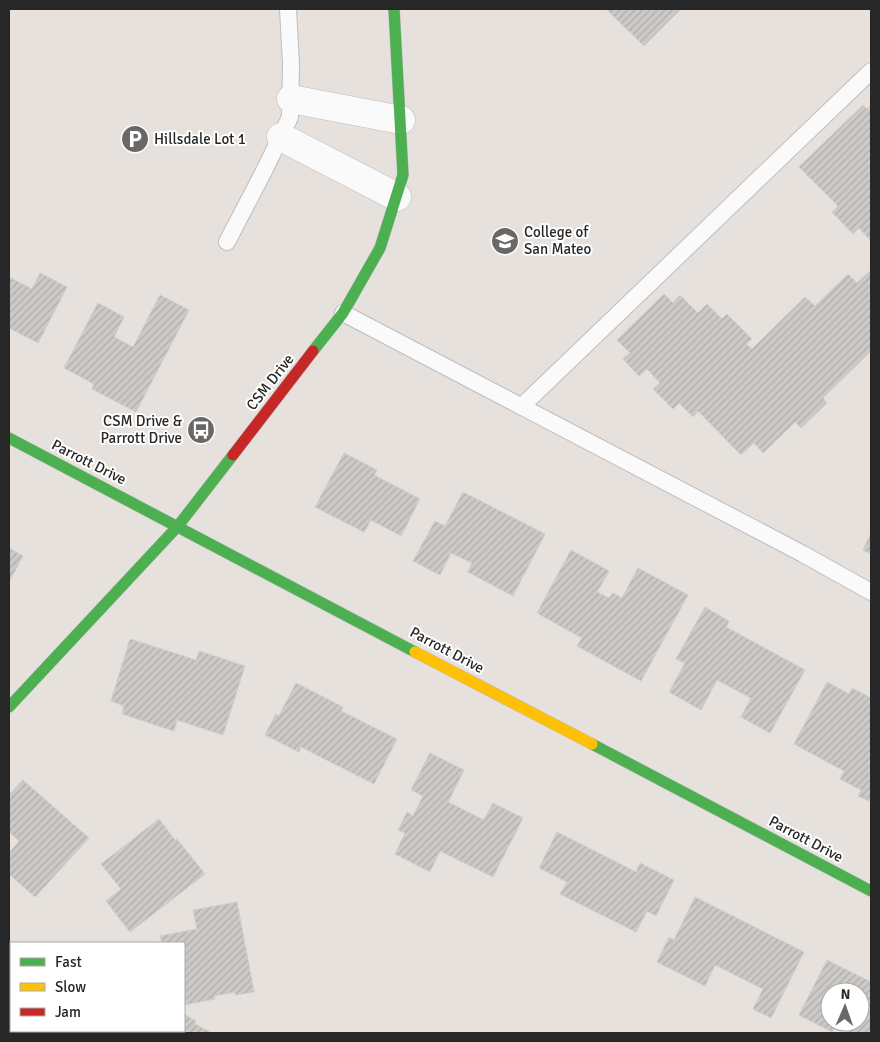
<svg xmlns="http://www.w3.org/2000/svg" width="880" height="1042" viewBox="0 0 880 1042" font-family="Signika,sans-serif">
	<defs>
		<pattern id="building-hatch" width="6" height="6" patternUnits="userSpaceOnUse" patternTransform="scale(1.25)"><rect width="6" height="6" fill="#ccc9c6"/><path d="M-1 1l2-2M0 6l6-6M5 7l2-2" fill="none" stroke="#afadaa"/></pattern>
	</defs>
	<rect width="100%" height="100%" fill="#e6e1dc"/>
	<!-- building -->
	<path fill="url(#building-hatch)" stroke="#d1cdc8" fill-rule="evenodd" d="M606,9H681L644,46Z
		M863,105L867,109L871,105V241L859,228L853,234L832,212L838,206L799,167Z
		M871,270V351L823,398L827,403L801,428L795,422L763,453L754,443L741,455L698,411L693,417L679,403L673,409L653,389L660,383L647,369L639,376L623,359L630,353L617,340L664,294L673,303L680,295L698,313L707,304L722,319L727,314L752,339L746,344L752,349L805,297L815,306L848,274L857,283Z
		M40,273L67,287L38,343L9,328V277L32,289Z
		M160,295L189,310L136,412L92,389L94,384L64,368L98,303L124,317L114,337L133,347Z
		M344,453L377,470L374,475L420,499L401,536L371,520L364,532L315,507Z
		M463,492L545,534L513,596L468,572L472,563L451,553L440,575L413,561L435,521L445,526Z
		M871,533V554L863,550Z
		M9,548L23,556L9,582Z
		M571,550L609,571L597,592L609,598L613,593L622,598L638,568L688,595L641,681L577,646L582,638L537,613Z
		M705,607L729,621L726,627L805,670L770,733L741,717L751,698L717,680L701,710L669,692L685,663L676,659Z
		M130,639L196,660L199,651L245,666L223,735L177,720L174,731L122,714L124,706L111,701Z
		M827,682L849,694L852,688L871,698V802L858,796L861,790L840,779L844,771L794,744Z
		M296,683L343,707L341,711L397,739L374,784L301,747L299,752L265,735L276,714L279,716Z
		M430,753L464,770L448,802L484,820L493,803L523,818L493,877L440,851L430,872L395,854L405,833L398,830L407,812L413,816L423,796L411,790Z
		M23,780L89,838L35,897L9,874V853L19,841L9,832V795Z
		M159,819L175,840L177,839L205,874L130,932L106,901L121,889L101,864Z
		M557,832L636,872L640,863L674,880L656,916L647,911L636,932L560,894L567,882L539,868Z
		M695,897L804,952L771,1018L753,1009L763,989L715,965L705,986L657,962L669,937L674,940Z
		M237,902L254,992L235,995V992L214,996L215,999L184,1005V943H162L160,936L197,929L193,910Z
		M827,960L871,982V1033H852L836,1025L832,1032L799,1015ZM830,992H860V1022H830Z
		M184,1014L196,1021L195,1024L212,1033H164L165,1031H184Z"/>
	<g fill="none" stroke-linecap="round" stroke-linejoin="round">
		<!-- lane casing -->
		<g stroke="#bfbdbe" stroke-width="18">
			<path id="lane" d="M227,242L265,169L290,117L291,64L288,9
				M343,313L803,554L871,592
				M522,406L871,71"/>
		</g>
		<!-- street casing -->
		<g stroke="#bfbdbe" stroke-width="29">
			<path id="street" d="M291,99L401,120
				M281,137L397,197
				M9,960L11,962"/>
		</g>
		<!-- fast casing -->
		<g stroke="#bfbdbe" stroke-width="12">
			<path id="fast" d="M313,351L343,313L380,248L403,175L394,9
				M9,438L415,652
				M9,707L178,526L233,455
				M592,744L871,891"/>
		</g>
		<!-- slow casing -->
		<g stroke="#bfbdbe" stroke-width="12">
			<path id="slow" d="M415,652L592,744"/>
		</g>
		<!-- jam casing -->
		<g stroke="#bfbdbe" stroke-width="12">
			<path id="jam" d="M233,455L313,351"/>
		</g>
		<!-- lane -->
		<use href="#lane" stroke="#fbfafa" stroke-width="16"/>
		<!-- street -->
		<use href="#street" stroke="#fbfafa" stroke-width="28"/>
		<!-- fast -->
		<use href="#fast" stroke="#4caf50" stroke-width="11"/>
		<!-- slow -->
		<use href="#slow" stroke="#ffc107" stroke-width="11"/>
		<!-- jam -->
		<use href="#jam" stroke="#c62828" stroke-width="11"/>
	</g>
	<!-- icons -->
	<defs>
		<g id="parking-disc" transform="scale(1.4375)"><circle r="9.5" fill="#6a6866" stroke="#fff"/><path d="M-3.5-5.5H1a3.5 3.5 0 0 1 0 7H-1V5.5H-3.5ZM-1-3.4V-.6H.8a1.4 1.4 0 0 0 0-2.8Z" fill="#fff"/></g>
		<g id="university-disc" transform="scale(1.4375)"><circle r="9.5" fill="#6a6866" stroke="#fff"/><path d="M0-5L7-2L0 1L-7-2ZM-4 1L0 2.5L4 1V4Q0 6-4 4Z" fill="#fff"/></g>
		<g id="bus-disc" transform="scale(1.4375)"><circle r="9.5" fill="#6a6866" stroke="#fff"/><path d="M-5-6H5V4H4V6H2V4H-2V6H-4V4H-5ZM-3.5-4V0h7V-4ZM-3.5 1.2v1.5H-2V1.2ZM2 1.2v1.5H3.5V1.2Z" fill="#fff"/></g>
	</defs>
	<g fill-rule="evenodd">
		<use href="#parking-disc" x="135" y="139"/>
		<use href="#university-disc" x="505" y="241"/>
		<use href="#bus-disc" x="201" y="430"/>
	</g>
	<g text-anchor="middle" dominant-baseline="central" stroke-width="4" stroke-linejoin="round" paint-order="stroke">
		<!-- poi labels -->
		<g font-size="15" fill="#272727" stroke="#fff" text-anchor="start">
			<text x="154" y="139">Hillsdale Lot 1</text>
			<text x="524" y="232">College of<tspan x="524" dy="17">San Mateo</tspan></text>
			<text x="182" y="421" text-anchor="end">CSM Drive &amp;<tspan x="182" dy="17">Parrott Drive</tspan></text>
		</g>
		<!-- street labels -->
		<g font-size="15" fill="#272727" stroke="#fff">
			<text transform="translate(270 382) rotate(-52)">CSM Drive</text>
			<text transform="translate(89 462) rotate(27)">Parrott Drive</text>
			<text transform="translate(447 650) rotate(28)">Parrott Drive</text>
			<text transform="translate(806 839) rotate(28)">Parrott Drive</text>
		</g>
	</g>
	<!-- border -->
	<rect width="880" height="1042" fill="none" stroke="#272727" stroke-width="20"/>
	<!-- legend -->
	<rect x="10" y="942" width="175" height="90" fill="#ffffff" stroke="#a9a9a9"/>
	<rect x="20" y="958" width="25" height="8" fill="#4caf50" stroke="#a9a9a9"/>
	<text x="55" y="967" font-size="15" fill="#272727">Fast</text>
	<rect x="20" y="983" width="25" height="8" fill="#ffc107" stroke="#a9a9a9"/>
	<text x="55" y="992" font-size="15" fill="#272727">Slow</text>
	<rect x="20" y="1008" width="25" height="8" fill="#c62828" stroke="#a9a9a9"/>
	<text x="55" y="1017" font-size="15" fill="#272727">Jam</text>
	<!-- north arrow -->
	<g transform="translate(845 1007) rotate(2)"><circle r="24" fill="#ffffff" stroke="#a9a9a9"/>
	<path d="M0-4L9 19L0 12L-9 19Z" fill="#6a6866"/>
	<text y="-8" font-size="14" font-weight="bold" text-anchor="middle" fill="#272727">N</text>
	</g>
</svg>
